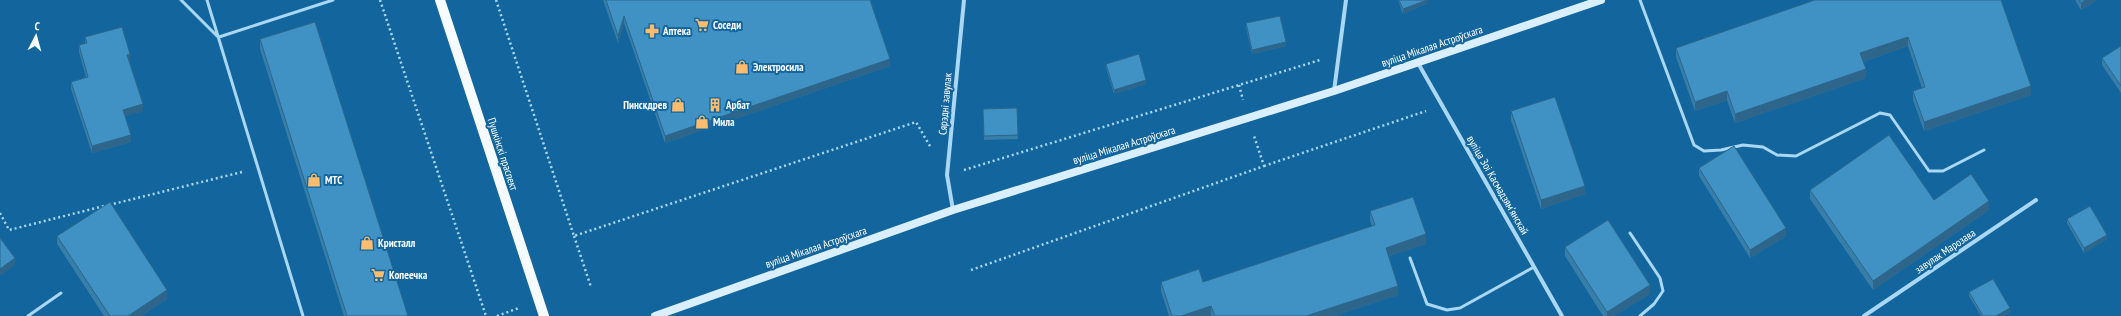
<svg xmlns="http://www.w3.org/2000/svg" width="2121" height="316" viewBox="0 0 2121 316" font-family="'PT Sans Narrow',sans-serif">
	<rect width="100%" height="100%" fill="#13669d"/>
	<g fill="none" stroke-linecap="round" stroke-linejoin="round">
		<!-- path -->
		<path stroke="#a9d7f4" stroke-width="2.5" stroke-dasharray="2 3" stroke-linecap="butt" d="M380,0L486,316
			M496,0L574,236L916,122L931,148
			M1239,85L1243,100
			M1264,166L1426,111
			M964,170L1320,60
			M109,205L242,172
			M0,213L9,230L104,206
			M574,236L591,287
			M971,270L1264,166L1254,136
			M497,316L519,308"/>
		<!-- lane -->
		<path stroke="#a9d7f4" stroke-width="3" d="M181,0L217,36
			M207,0L303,316
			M1640,0L1694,145L1704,151L1721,150L1743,145L1763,147L1777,155L1796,156L1880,113L1890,115L1929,171H1943L1984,150
			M219,37L333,0
			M1630,233L1660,278L1663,291L1654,304L1640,316
			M1410,258L1427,304L1447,310L1460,308L1534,267
			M28,316L61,293"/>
		<!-- street -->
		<path stroke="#a9d7f4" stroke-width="4" d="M1418,63L1562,316
			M1334,91L1346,0
			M953,210L947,175L964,0
			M1864,316L2036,200"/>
		<!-- secondary -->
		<path stroke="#d9effd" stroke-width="8" d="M655,316L953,210L1334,91L1601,0"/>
		<!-- primary -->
		<path stroke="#f6fbff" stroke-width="10" d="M440,0L544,316"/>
	</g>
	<!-- wall -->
	<path fill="#377ea9" d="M603,0H870L890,66L665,143L624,23L618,43Z
		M1398,0H1428V3L1403,14Z
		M2001,0L2031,95L1924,131L1913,100V91L1922,88L1908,46L1863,62L1866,78L1735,123L1727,100L1695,111L1676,57V48Z
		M2075,0H2097L2081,10Z
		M1246,23L1286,46L1252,54L1246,27Z
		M85,37L130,61L129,62L143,111L125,116L131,142L92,153L71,89V82L86,77L79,52V45L85,44Z
		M260,39L408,316H344L260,49Z
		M2121,46V93L2102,65V58Z
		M1106,64L1146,84L1114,94L1106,68Z
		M1017,108L1018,139L984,140L983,109Z
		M1511,111L1585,194L1541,209L1511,120Z
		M1699,168L1786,236L1750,258L1699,176Z
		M1810,190L1934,200L1989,210L1873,290L1810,199Z
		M1370,211L1426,244L1389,256L1398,295L1334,316H1212L1211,315L1209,316H1169L1161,291V282H1203L1372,226L1370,220Z
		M2067,219L2107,239L2084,253L2067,223Z
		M57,236L167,299L141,316H104L57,244Z
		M1565,247L1650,294L1614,316H1603L1565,256Z
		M1969,292L2010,312L2004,316H1981L1969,296Z"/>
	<!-- shaded-wall -->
	<path fill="#2d668a" d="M1427,0H1428V3L1403,14V9Z
		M2086,0H2097L2081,10V3Z
		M624,16V23L618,43V36Z
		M1908,37V46L1860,63V53Z
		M1286,42V46L1252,54V50Z
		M130,54V61L127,62V55Z
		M890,59V66L665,143V136Z
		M1866,69V78L1735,123V114Z
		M1146,80V84L1114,94V90Z
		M2031,86V95L1924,131V122Z
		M1727,91V100L1695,111V102Z
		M143,104V111L123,117V110Z
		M131,135V142L92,153V146Z
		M1585,186V194L1541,209V200Z
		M1989,201V210L1873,290V281Z
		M1786,228V236L1750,258V250Z
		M1426,234V244L1386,257V248Z
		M2107,235V239L2084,253V248Z
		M15,258V265L0,276V269Z
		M1650,285V294L1614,316H1607V312Z
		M1398,286V295L1334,316H1306Z
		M167,290V299L141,316H128Z
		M1211,306V315L1209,316H1181Z
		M2010,308V312L2004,316H1996Z"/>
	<!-- building -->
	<path fill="#4092c5" stroke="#2d668a" d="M606,0H870L890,59L665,136L624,16L618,36Z
		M1399,0H1427L1403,9Z
		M1815,0H2001L2031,86L1924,122L1913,91L1925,87L1908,37L1860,53L1866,69L1735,114L1727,91L1695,102L1676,48Z
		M2079,0H2086L2081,3Z
		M1280,16L1286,42L1252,50L1246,23Z
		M315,22L408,316H347L260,39Z
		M122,27L130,54L127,55L143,104L123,110L131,135L92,146L71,82L88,77L79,45L87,43L85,37Z
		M2121,46V86L2102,58Z
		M1139,54L1146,80L1114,90L1106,64Z
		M1555,97L1585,186L1541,200L1511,111Z
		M1017,108L1018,135L984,136L983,109Z
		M1889,135L1934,200L1971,174L1989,201L1873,281L1810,190Z
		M1734,146L1786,228L1750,250L1699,168Z
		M1413,197L1426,234L1386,248L1398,286L1306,316H1215L1211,306L1181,316H1172L1161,282L1199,269L1203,282L1375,225L1370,211Z
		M110,202L167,290L128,316H110L57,236Z
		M2090,206L2107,235L2084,248L2067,219Z
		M1608,220L1650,285L1607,312L1565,247Z
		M0,238L15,258L0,269Z
		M1993,279L2010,308L1996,316H1983L1969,292Z"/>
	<!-- icons -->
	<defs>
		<g id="supermarket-bare" transform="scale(1.08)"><path d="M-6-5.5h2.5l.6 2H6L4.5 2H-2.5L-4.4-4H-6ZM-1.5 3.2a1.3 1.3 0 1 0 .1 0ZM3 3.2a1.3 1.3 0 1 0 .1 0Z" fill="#ffbc6c" stroke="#13669d" stroke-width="2.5" paint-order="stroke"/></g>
		<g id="pharmacy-bare" transform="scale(1.08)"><path d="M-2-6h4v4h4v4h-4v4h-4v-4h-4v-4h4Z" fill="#ffbc6c" stroke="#13669d" stroke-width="2.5" paint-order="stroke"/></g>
		<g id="shop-bare" transform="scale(1.08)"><path d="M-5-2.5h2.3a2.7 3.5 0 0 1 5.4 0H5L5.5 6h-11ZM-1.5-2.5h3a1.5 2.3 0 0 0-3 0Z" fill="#ffbc6c" stroke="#13669d" stroke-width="2.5" paint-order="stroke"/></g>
		<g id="building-bare" transform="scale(1.08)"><path d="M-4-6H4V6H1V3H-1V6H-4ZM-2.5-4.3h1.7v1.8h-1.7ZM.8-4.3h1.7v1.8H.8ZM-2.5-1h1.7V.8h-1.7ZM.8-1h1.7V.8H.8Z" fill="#ffbc6c" stroke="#13669d" stroke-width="2.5" paint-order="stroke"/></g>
	</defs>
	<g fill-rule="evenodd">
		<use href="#supermarket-bare" x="702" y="25"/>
		<use href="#pharmacy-bare" x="652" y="31"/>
		<use href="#shop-bare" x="742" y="67"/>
		<use href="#shop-bare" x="678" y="105"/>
		<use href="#building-bare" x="715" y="105"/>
		<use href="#shop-bare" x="702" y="122"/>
		<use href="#shop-bare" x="314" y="180"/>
		<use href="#shop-bare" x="367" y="243"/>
		<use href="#supermarket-bare" x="378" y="275"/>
	</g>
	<g text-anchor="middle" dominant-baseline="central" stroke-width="4" stroke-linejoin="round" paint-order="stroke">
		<!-- poi labels -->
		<g font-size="11" font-weight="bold" fill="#fff" stroke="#13669d" text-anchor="start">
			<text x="713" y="25">Соседи</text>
			<text x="663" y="31">Аптека</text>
			<text x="753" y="67">Электросила</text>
			<text x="667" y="105" text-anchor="end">Пинскдрев</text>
			<text x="726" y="105">Арбат</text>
			<text x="713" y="122">Мила</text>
			<text x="325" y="180">МТС</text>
			<text x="378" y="243">Кристалл</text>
			<text x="389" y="275">Копеечка</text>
		</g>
		<!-- street labels -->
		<g font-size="11" fill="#fff" stroke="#13669d">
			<text transform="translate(1432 46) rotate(-19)">вуліца Мікалая Астроўскага</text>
			<text transform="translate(945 104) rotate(-85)">Сярэдні завулак</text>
			<text transform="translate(1124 145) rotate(-17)">вуліца Мікалая Астроўскага</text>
			<text transform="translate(503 154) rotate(72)">Пушкінскі праспект</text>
			<text transform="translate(1498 185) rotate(60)">вуліца Зоі Касмадзямʼянскай</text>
			<text transform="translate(816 247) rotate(-19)">вуліца Мікалая Астроўскага</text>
			<text transform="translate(1945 251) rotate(-34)">завулак Марозава</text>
		</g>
	</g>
	<!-- north arrow -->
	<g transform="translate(36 36) rotate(6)" stroke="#13669d" stroke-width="3" paint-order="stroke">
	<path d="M0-3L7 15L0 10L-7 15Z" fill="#ffffff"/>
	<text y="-6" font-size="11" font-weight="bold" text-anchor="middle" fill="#ffffff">С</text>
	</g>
</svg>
